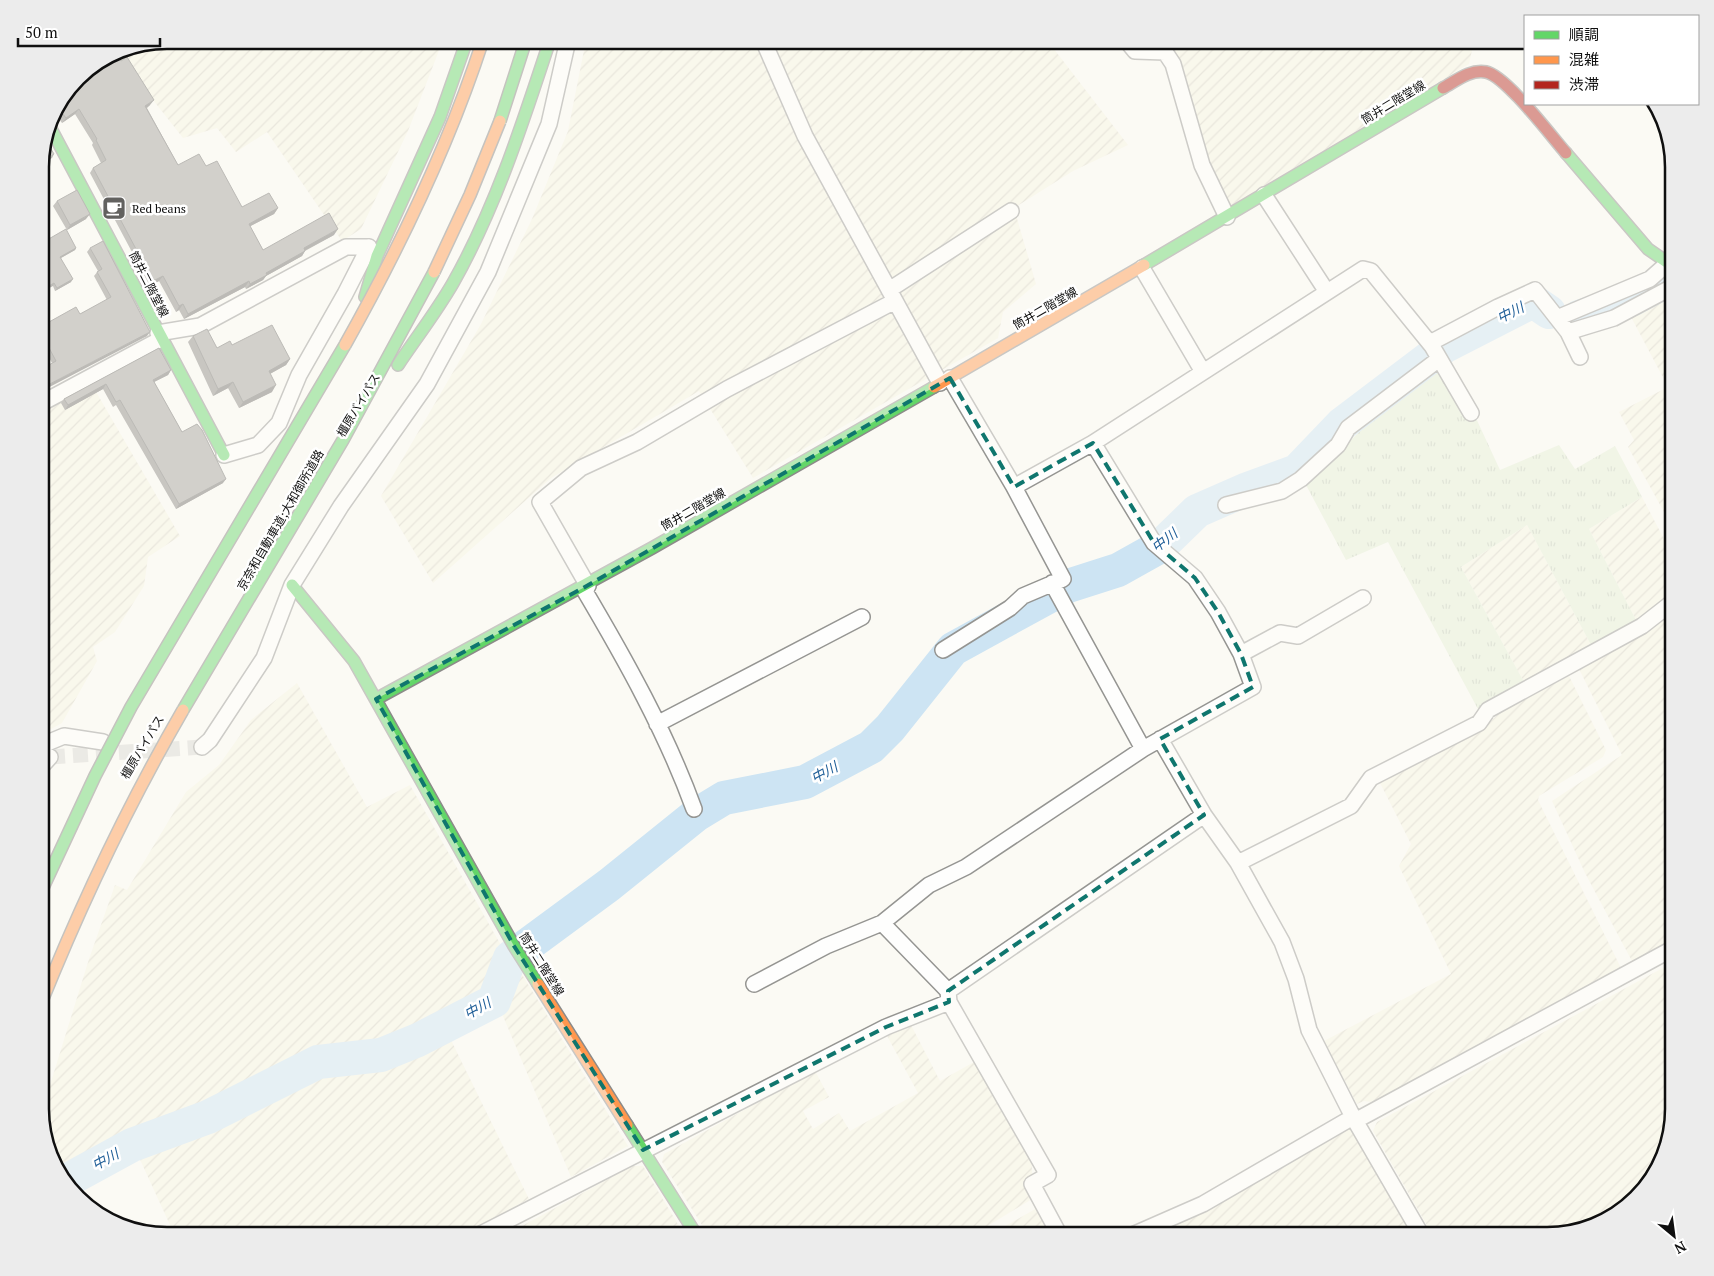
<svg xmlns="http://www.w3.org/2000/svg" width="1714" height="1276" viewBox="0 0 1714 1276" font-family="'PT Serif','Noto Sans JP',serif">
	<defs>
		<pattern id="farmland-furrows" width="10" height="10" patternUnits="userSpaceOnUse" patternTransform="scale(1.25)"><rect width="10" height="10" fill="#f7f5e2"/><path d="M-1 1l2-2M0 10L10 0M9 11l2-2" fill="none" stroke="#d3d1c1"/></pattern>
		<pattern id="grass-tufts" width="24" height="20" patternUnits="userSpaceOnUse" patternTransform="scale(1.25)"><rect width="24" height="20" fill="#e4efd6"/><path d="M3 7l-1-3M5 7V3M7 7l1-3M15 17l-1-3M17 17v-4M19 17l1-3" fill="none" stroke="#c2ccb6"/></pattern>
	</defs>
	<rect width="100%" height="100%" fill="#fbfaf4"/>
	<!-- farmland -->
	<path fill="url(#farmland-furrows)" d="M167,40H443L408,131L361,229L342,241L267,132L236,152L217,128L183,138L115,52Z
		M586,40H1047L1128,145L1073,171L1014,208L1036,284L1003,312L998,338L753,478L699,391L551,478L433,583L381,496L481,324L532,219L568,131Z
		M1155,40H1467L1472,50L1469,64L1229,207L1211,174L1173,56Z
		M1674,296V530L1628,447L1634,440L1619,412L1668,387L1631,317Z
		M92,385L180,536L148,557L144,586L115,632L93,647L97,661L62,723L40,735V414Z
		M1642,497L1674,558V591L1636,620L1589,529Z
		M1527,525L1591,645L1524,682L1461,567Z
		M1674,607V941L1633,963L1585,873L1552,801L1622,755L1579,669L1635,636Z
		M1569,676L1606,750L1603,757L1539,796L1538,800L1621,968L1372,1102L1364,1101L1357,1104L1324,1041L1451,974L1399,866L1411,844L1379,781L1484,728L1498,714Z
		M297,683L367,807L410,785L502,947L483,1002L385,1048L336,1056L317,1055L227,1090L59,1173L53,1166L41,1122L50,1085L89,959L115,885L127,890L186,792L219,765L251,720Z
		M1674,962V1110L1667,1150L1648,1187L1603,1223L1547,1236H1433L1373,1131L1377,1122Z
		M518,968L628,1146L571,1177L500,1009L507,998Z
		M911,1025L940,1081L974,1062L1032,1160V1199L971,1236H709L662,1162L664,1154L815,1071L829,1097L803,1111L813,1129L839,1113L850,1131L918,1093L886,1034Z
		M448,1034L529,1199L460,1236H256L252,1226L226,1236H175L137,1153L215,1112L319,1072L384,1065Z
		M1348,1126L1352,1127L1414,1236H1145Z
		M632,1166H643L685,1236H504Z
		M1037,1208L1054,1236H988Z"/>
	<!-- grass -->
	<path fill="url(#grass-tufts)" d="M1438,371L1466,419L1470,420L1475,416L1500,470L1559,445L1575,469L1615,446L1642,497L1589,529L1636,620L1591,645L1527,525L1461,567L1524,682L1479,711L1388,542L1346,560L1306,485L1366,425Z"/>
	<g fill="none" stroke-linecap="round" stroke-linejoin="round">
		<!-- river -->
		<path stroke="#cde4f3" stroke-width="34" d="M1579,317L1633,299L1674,277
			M66,1181L132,1145L208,1117L318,1062L381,1055L418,1040L494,1001L510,958L609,885L696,815L724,798L805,782L871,747L890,728L953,649L1068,586L1118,570L1161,546L1197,511L1245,490L1297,471L1342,424L1445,346L1533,301L1549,312"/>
		<!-- street-tunnel -->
		<path stroke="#d8d7d2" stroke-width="15" stroke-dasharray="15 8" stroke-linecap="butt" d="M50,757L202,747"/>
		<!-- street casing -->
		<g stroke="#959592" stroke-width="18">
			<path id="street" d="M763,40L805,136L940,383
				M1126,40L1135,51L1165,52L1173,64L1202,165L1227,217
				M1264,195L1327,292
				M1142,268L1203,372
				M889,290L1011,211
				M1557,318L1650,279L1668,263
				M1568,332L1614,318L1674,286
				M158,333L200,326L346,247H369
				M1430,343L1498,307L1535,290L1568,332L1580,357
				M40,404L161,339
				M224,455L258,445L279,423L299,375L345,294L369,247
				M1014,487L1093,443L1363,269L1371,271L1432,346L1471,413
				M1226,505L1282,491L1301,479L1338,445L1348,428L1439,359
				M1052,583L1143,749
				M588,586L540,502L581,468L637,442L727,389L895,301
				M583,588C625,659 666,732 694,809
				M943,650L1010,608L1023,596L1063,579L1014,487L950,378
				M1241,654L1280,633L1298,636L1363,598
				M657,724L862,617
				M1160,739L1204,815L1238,863L1282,942L1296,979L1309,1030L1353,1117L1422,1236
				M40,746L64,736L103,742
				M202,747L210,740L264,658L292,585L341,506L427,384L488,272L549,124L568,40
				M40,768L50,757
				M1238,863L1351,806L1371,778L1479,723L1488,710L1642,626L1674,601
				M882,923L948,991
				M754,984L826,946L882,923L929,885L966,867L1143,749L1253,687L1241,654L1218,612L1195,578L1154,543L1093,443
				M949,1002L1048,1175L1032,1184L1060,1236
				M1355,1121L1674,948
				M477,1236L886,1027L949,1002L948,991L1204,815
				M1130,1236L1203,1204L1353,1117"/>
		</g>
		<!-- fast casing -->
		<g stroke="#8c8b89" stroke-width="14">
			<path id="fast" d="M49,125L224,455
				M1566,153L1648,249L1674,267
				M1144,265L1443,88
				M365,297L377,256L440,117L467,40
				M398,365C416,338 437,311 453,283C496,207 523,122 550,40
				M292,585L354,661L514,946L538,984
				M376,699L652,548L934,387
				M627,1125L697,1236"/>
		</g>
		<!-- slow casing -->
		<g stroke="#8c8b89" stroke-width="14">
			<path id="slow" d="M934,387L1144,265
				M538,984L627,1125"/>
		</g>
		<!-- jam casing -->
		<g stroke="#8c8b89" stroke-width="14">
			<path id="jam" d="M1443,88C1456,81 1470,69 1486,72C1506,76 1551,136 1566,153"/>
		</g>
		<!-- street -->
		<use href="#street" stroke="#fefefd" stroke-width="15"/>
		<!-- fast -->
		<use href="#fast" stroke="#63d668" stroke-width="11"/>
		<!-- slow -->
		<use href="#slow" stroke="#ff974d" stroke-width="11"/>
		<!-- jam -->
		<use href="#jam" stroke="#b3261e" stroke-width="11"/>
		<!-- fast-bridge casing -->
		<g stroke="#83827f" stroke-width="14" stroke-linecap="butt">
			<path id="fast-bridge" d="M500,121L526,40
				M183,710L343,440L434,272
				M40,894L95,776L131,707L345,345"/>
		</g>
		<!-- slow-bridge casing -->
		<g stroke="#83827f" stroke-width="14" stroke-linecap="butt">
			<path id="slow-bridge" d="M434,272L470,195L500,121
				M345,345C400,247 448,148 483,40
				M40,1006C81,904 128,805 183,710"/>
		</g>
		<!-- fast-bridge -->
		<use href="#fast-bridge" stroke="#63d668" stroke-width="11"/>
		<!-- slow-bridge -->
		<use href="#slow-bridge" stroke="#ff974d" stroke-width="11"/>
	</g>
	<!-- wall -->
	<path fill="#898784" d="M83,72L150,105L147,108L178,165L206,166L242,207L278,208L274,214L250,226L263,250L334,235L305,251L302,256L266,276L263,280L246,289L245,287L184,319L179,310L176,312L159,281L150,286L90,173L93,168L101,163L92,145L93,143L75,114L62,123L56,115L52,114L53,111Z
		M57,201L86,219L67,230L53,206Z
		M40,244L76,248L75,250L61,258L71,282L55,291L53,286Z
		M90,248L147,336L52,363L40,341V327L80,314L107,300L94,276L98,271L87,252Z
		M193,336L217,348L232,345L290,359L286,365L270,374L272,392L239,408L228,388L213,396L188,342Z
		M159,348L171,370L168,375L154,382L182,432L223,483L176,509L116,405L113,407L103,389L65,410L61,403L64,399Z"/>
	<!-- shaded-wall -->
	<path fill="#6f6e6b" d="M154,100L150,105L142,111L145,106Z
		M55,108L59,109L56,115L52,114Z
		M79,109L75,114L62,123L66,118Z
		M54,154L52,158L40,165V162Z
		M278,208L274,214L245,229L249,224Z
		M90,214L86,219L67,230L70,225Z
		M338,229L334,235L300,253L304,248Z
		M76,248L75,250L59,259L60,257Z
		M305,251L302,256L266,276L263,280L246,289L250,284L266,273Z
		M163,276L159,281L150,286L153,281Z
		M73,279L71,282L55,291L57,288Z
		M249,281L245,287L184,319L188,314Z
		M54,283L53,286L40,293V291Z
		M183,304L179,310L176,312L179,306Z
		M150,332L147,336L40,392V389Z
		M290,359L286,365L264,377L269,371Z
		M171,370L168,375L150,384L153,380Z
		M233,382L228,388L213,396L218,389Z
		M106,384L103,389L65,410L68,405Z
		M276,385L272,392L239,408L243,402Z
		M226,479L223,483L176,509L179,504Z"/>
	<!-- building -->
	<path fill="#9f9d99" stroke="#6f6e6b" d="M115,51L121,61L127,57L154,100L145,106L178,165L199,154L206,166L217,161L242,207L269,193L278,208L249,224L263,250L329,213L338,229L304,248L305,251L266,273L267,275L250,284L249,281L188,314L183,304L179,306L163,276L153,281L93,168L106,160L96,140L97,139L79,109L66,118L59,109L55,108L83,72Z
		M45,139L54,154L40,162V158Z
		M40,171L43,176L40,178Z
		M77,190L90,214L70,225L57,201Z
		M66,229L76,248L60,257L73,279L57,288L54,283L40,291V244Z
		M103,241L150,332L40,389V370L56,361L40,331V327L76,307L80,314L111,297L97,272L102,269L90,248Z
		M272,325L290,359L269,371L276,385L243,402L233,382L218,389L193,336L207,329L217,348L230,341L232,345Z
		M159,348L171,370L153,380L182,432L197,424L202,430L226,479L179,504L120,400L116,402L106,384L68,405L64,399Z"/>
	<!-- marked area -->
	<path d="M0 0H1714V1276H0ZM950,378L1014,487L1093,443L1154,543L1195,578L1218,612L1241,654L1253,687L1160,739L1204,815L948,991L949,1002L886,1027L643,1150L514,946L376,699L583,588Z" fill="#fbfaf4" fill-opacity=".55" fill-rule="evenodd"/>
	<path fill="none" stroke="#0f766e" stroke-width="4" stroke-dasharray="10 6" stroke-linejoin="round" d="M950,378L1014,487L1093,443L1154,543L1195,578L1218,612L1241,654L1253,687L1160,739L1204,815L948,991L949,1002L886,1027L643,1150L514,946L376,699L583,588Z"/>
	<!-- icons -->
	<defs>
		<g id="cafe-square" transform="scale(1.25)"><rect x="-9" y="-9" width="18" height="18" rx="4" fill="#62615f" stroke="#fff"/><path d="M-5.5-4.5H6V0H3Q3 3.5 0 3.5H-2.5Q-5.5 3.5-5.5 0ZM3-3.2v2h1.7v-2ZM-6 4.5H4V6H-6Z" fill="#fff"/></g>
	</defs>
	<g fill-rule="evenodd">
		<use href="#cafe-square" x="114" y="208"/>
	</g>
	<g text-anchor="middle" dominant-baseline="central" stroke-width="5" stroke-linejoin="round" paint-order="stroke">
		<!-- street labels -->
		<g font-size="12" fill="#0f0f0f" stroke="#fff">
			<text transform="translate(1393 102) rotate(-31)">筒井二階堂線</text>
			<text transform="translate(149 284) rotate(63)">筒井二階堂線</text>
			<text transform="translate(1045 308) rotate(-30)">筒井二階堂線</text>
			<text transform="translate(358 405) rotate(-59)">橿原バイパス</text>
			<text transform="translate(693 509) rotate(-30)">筒井二階堂線</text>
			<text transform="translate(280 520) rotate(-60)">京奈和自動車道;大和御所道路</text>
			<text transform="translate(142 747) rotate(-59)">橿原バイパス</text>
			<text transform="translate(542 964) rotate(58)">筒井二階堂線</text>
		</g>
		<!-- poi labels -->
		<g font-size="12" fill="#0f0f0f" stroke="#fff" text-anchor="start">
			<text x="132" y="208">Red beans</text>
		</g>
		<!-- water labels -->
		<g font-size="14" font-style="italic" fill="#205f98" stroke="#fff">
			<text transform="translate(1510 312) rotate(-27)">中川</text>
			<text transform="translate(1164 540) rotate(-38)">中川</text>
			<text transform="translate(824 772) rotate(-28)">中川</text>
			<text transform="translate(477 1008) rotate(-29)">中川</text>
			<text transform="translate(105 1159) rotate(-28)">中川</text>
		</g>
	</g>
	<!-- crop -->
	<path d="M0 0H1714V1276H0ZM167 49H1547A118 118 0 0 1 1665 167V1109A118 118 0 0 1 1547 1227H167A118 118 0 0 1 49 1109V167A118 118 0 0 1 167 49Z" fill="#ececec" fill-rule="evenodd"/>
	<path fill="none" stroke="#0f0f0f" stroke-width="2.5" d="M167 49H1547A118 118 0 0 1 1665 167V1109A118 118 0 0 1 1547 1227H167A118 118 0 0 1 49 1109V167A118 118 0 0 1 167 49Z"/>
	<!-- legend -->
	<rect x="1524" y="15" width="175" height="90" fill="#ffffff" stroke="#9f9f9f"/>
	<rect x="1534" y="31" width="25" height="8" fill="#63d668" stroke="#9f9f9f"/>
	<text x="1569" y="40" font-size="15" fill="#0f0f0f">順調</text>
	<rect x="1534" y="56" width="25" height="8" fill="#ff974d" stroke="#9f9f9f"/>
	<text x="1569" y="65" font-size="15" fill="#0f0f0f">混雑</text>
	<rect x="1534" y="81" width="25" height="8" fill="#b3261e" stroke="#9f9f9f"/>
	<text x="1569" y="90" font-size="15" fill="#0f0f0f">渋滞</text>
	<!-- north arrow -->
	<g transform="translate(1674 1236) rotate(151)" stroke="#ffffff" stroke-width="4" paint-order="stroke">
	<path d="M0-4L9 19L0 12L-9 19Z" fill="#0f0f0f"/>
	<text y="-8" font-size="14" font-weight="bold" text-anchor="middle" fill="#0f0f0f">N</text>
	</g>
	<!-- scale -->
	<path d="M18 38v8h142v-8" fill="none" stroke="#0f0f0f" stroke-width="2.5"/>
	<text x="25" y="38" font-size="15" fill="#0f0f0f" stroke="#ffffff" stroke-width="4" paint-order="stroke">50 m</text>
</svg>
